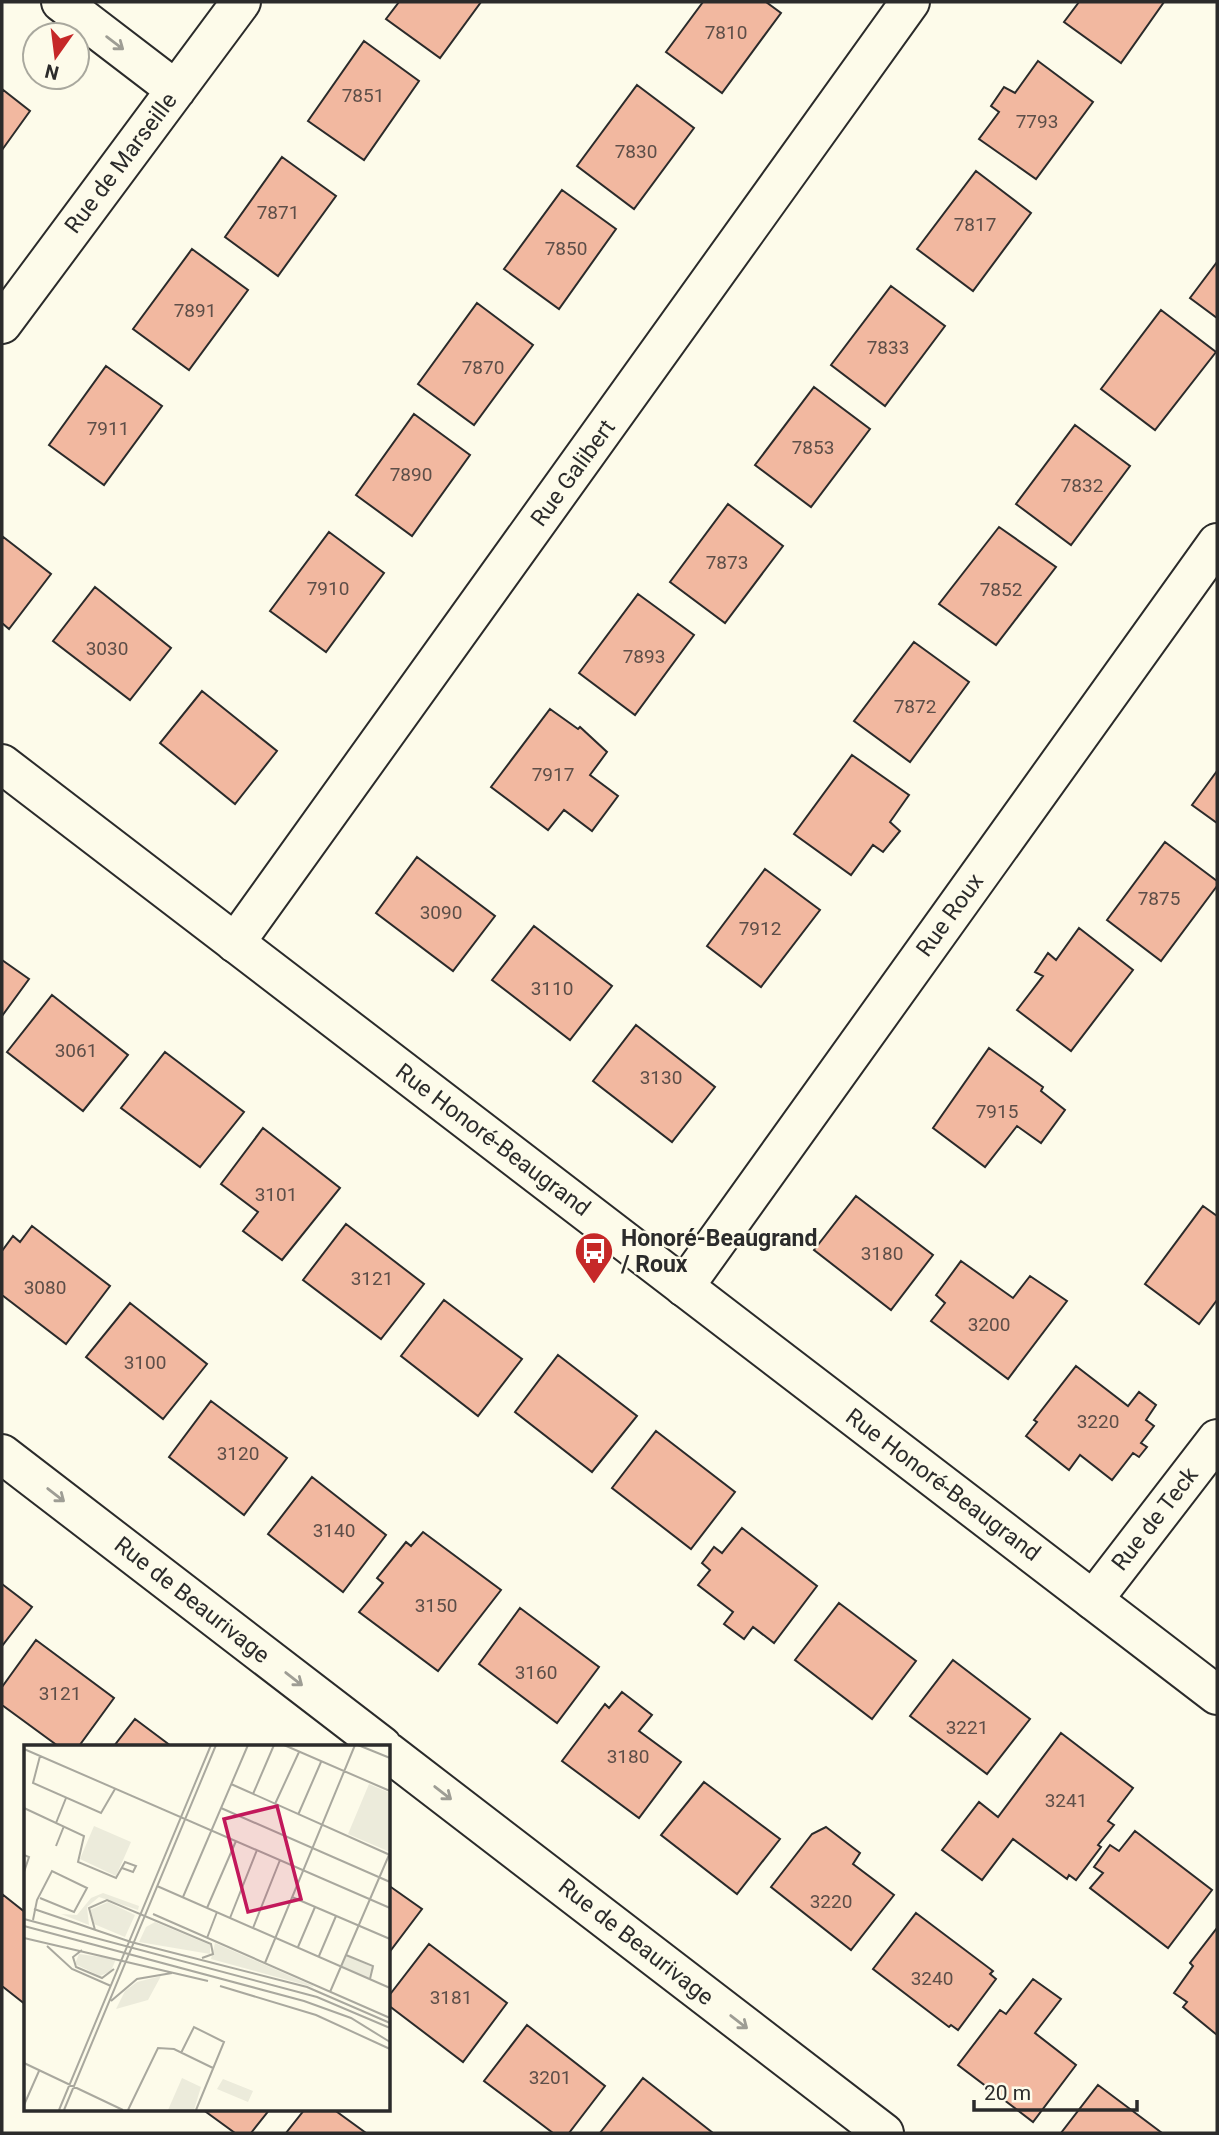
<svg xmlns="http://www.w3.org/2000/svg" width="1219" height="2135" viewBox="0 0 1219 2135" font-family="Roboto,sans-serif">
	<rect width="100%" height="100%" fill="#fdfbea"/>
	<!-- building -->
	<path fill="#f2b8a0" stroke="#2b2b2b" stroke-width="2" d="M399,2H481L440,58L386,19Z
		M703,2H766L781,13L722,93L666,52Z
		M1079,2H1164L1121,63L1064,22Z
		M364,41L419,81L364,160L308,121Z
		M1038,61L1093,102L1036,179L979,139L999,112L991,106L1004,87L1015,93Z
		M637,85L694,128L634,209L577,166Z
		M2,89L30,111L2,150Z
		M282,157L336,196L278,276L225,237Z
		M976,171L1031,213L973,291L917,249Z
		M562,190L616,229L559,309L504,269Z
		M192,249L248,290L189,370L133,329Z
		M1217,262V318L1190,298Z
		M891,286L945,326L885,406L831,365Z
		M477,303L533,345L474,425L418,384Z
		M1161,310L1216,352L1155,430L1101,389Z
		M106,366L162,406L104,485L49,445Z
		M814,387L870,429L811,507L755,465Z
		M414,414L470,455L412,536L356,495Z
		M1075,425L1130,466L1071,545L1016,504Z
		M728,504L783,546L725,623L670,582Z
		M999,527L1056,567L996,645L939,604Z
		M329,532L384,573L326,652L270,611Z
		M2,536L51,574L9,629L2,623Z
		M95,587L171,648L130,700L53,641Z
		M638,594L694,635L635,715L579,673Z
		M914,642L969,682L910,762L854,721Z
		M202,691L277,751L235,804L160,743Z
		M550,709L578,729L580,727L607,752L590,775L618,796L592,831L564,810L548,830L491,787Z
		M852,755L909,795L890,822L900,831L883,852L873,845L851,875L794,834Z
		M1217,771V823L1192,805Z
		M1165,842L1217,881V886L1161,961L1107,920Z
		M417,857L495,916L453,971L376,913Z
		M765,869L820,910L761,987L707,946Z
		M534,926L612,986L570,1040L492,980Z
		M1079,928L1133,970L1071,1051L1017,1010L1043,976L1035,972L1048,953L1056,960Z
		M2,960L29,979L2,1016Z
		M52,995L128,1055L83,1111L7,1052Z
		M636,1025L715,1087L672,1142L593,1081Z
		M989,1048L1043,1087L1041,1091L1065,1110L1041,1143L1017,1126L985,1167L933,1128Z
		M165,1052L244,1112L200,1167L121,1108Z
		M263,1128L340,1188L282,1260L243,1231L258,1212L221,1184Z
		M856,1196L933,1255L891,1310L814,1250Z
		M1203,1206L1217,1216V1300L1199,1324L1145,1284Z
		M346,1224L424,1284L381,1339L303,1280Z
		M32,1226L110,1286L66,1344L2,1295V1251L13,1236L20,1242Z
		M961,1261L1013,1298L1030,1276L1067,1301L1008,1379L931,1321L945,1303L936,1295Z
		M444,1300L522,1359L478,1416L401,1356Z
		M130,1303L207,1364L163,1419L86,1357Z
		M558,1355L637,1416L592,1472L515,1412Z
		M1076,1366L1128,1406L1139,1392L1156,1405L1146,1420L1154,1426L1141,1443L1147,1447L1139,1457L1133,1453L1112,1480L1080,1455L1069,1470L1026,1436L1037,1422L1034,1420Z
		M211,1401L287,1458L244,1515L169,1457Z
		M656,1431L735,1492L691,1549L612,1488Z
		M312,1477L386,1535L343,1592L268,1534Z
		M742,1528L817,1586L774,1643L753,1627L744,1639L724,1624L733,1612L698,1585L710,1570L702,1563L714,1547L722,1553Z
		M423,1532L501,1590L438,1671L359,1612L383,1583L377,1578L406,1542L411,1546Z
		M2,1584L32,1607L2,1646Z
		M839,1603L916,1661L872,1719L795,1660Z
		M520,1608L599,1667L557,1723L479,1664Z
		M36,1640L114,1698L79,1746H58L2,1705V1687Z
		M953,1660L1030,1719L987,1774L910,1716Z
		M622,1692L652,1715L639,1731L681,1762L639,1818L562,1761L605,1704L609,1708Z
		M135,1719L171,1746H114Z
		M1061,1733L1133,1788L1108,1821L1114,1825L1098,1845L1101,1847L1076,1880L1069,1875L1067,1879L1013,1839L982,1880L942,1850L979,1802L998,1817Z
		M704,1782L780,1839L737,1894L661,1835Z
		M826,1827L860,1853L853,1864L894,1895L851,1950L771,1887L812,1834Z
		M1135,1831L1212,1890L1168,1948L1090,1888L1103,1873L1094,1867L1110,1845L1119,1851Z
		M388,1885L422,1909L388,1954Z
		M2,1894L26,1913V2005L2,1986Z
		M916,1913L993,1971L990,1974L996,1979L958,2030L951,2025L949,2027L873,1969Z
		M1217,1928V2035L1183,2007L1187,2002L1174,1993L1193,1966L1190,1963Z
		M429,1944L507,2003L463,2062L388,2005V1997Z
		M1033,1979L1061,1999L1035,2033L1076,2065L1033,2122L958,2065L1000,2010L1006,2014Z
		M527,2025L605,2086L569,2133H553L484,2081Z
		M643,2078L713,2133H600Z
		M1098,2085L1162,2133H1061Z
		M202,2109H270L251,2133H235Z
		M305,2109H333L366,2133H286Z"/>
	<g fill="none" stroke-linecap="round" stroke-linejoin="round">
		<!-- minor casing -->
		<g stroke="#2b2b2b" stroke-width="42">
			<path id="minor" d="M61,2L176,90
				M2,324L241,2
				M235,943L910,2
				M684,1287L1217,543
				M2,1454L382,1746
				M1093,1600L1217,1439
				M388,1752L884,2133"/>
		</g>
		<!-- tertiary casing -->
		<g stroke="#2b2b2b" stroke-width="42">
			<path id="tertiary" d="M2,764L1217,1695"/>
		</g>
		<!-- minor -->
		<use href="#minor" stroke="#fdfbea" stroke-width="38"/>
		<!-- tertiary -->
		<use href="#tertiary" stroke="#fdfbea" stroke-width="38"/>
	</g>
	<!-- one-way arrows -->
	<defs><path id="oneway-shaft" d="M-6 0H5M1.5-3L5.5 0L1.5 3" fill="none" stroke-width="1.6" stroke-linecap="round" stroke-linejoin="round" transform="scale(1.75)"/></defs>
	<g stroke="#9e9d94">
		<use href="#oneway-shaft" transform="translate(115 43) rotate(37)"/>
		<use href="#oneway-shaft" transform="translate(56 1495) rotate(38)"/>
		<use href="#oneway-shaft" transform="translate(294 1679) rotate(38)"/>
		<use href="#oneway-shaft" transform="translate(443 1793) rotate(38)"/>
		<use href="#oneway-shaft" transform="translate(739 2022) rotate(38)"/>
	</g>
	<!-- icons -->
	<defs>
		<g id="bus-pin" transform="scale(2.0125)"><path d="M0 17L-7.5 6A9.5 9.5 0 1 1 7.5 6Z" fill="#c62828" stroke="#fdfbea"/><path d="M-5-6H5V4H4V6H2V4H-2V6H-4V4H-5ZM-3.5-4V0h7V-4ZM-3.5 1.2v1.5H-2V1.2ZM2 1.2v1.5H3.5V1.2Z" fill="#fff"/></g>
	</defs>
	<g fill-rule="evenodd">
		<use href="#bus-pin" x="594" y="1251"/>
	</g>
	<g text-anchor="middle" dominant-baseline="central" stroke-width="5" stroke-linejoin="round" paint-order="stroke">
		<!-- number labels -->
		<g font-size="19" fill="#5d4e48">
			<text x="726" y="32">7810</text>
			<text x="363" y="95">7851</text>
			<text x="1037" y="121">7793</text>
			<text x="636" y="151">7830</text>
			<text x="278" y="212">7871</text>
			<text x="975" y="224">7817</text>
			<text x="566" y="248">7850</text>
			<text x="195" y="310">7891</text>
			<text x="888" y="347">7833</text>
			<text x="483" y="367">7870</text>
			<text x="108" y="428">7911</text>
			<text x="813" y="447">7853</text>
			<text x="411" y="474">7890</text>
			<text x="1082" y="485">7832</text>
			<text x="727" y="562">7873</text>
			<text x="328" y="588">7910</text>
			<text x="1001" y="589">7852</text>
			<text x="107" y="648">3030</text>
			<text x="644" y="656">7893</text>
			<text x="915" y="706">7872</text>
			<text x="553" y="774">7917</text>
			<text x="1159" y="898">7875</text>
			<text x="441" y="912">3090</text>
			<text x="760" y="928">7912</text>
			<text x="552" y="988">3110</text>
			<text x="76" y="1050">3061</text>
			<text x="661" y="1077">3130</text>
			<text x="997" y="1111">7915</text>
			<text x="276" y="1194">3101</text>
			<text x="882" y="1253">3180</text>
			<text x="372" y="1278">3121</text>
			<text x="45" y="1287">3080</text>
			<text x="989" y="1324">3200</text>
			<text x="145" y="1362">3100</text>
			<text x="1098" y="1421">3220</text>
			<text x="238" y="1453">3120</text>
			<text x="334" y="1530">3140</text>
			<text x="436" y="1605">3150</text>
			<text x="536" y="1672">3160</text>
			<text x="60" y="1693">3121</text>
			<text x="967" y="1727">3221</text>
			<text x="628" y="1756">3180</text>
			<text x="1066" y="1800">3241</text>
			<text x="831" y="1901">3220</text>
			<text x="932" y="1978">3240</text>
			<text x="451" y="1997">3181</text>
			<text x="550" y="2077">3201</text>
		</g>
		<!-- street labels -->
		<g font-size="23" fill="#2b2b2b" stroke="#fdfbea">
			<text transform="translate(121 163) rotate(-53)">Rue de Marseille</text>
			<text transform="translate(573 473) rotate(-54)">Rue Galibert</text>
			<text transform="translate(950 915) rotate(-54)">Rue Roux</text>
			<text transform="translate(493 1140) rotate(37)">Rue Honoré-Beaugrand</text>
			<text transform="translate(943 1485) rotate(37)">Rue Honoré-Beaugrand</text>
			<text transform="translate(1155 1519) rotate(-52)">Rue de Teck</text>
			<text transform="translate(192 1600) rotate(38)">Rue de Beaurivage</text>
			<text transform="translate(636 1942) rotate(38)">Rue de Beaurivage</text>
		</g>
		<!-- poi labels -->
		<g font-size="23" font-weight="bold" fill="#2b2b2b" stroke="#fdfbea" text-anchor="start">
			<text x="621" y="1238">Honoré-Beaugrand<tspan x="621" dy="26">/ Roux</tspan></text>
		</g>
	</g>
	<!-- overview -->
	<g transform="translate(24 1745)">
		<rect width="366" height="366" fill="#fdfbea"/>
		<path d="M345,39L366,48V107L324,89ZM70,81L107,97L92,131L56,114ZM79,148L115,161L114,165L75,152L63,162L65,180L37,169L53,170L67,153ZM84,157L111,170L101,192L70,179L66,165ZM131,177L186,200V209L115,197L122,182ZM191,198L289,241V242L187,214ZM55,209L92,214L87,226L76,231L51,219ZM322,210L350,223L346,234L317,221ZM137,231L124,255L92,264L101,246L113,237ZM158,333L177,342L170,365H144ZM199,334L229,346L224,357L193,344Z" fill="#ecebdb"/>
		<path fill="none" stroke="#a9a89e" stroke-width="2" d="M260,0L366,46M334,0L366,13M0,4L366,163M16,11L9,38L77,68L91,44M207,39L366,110M229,49L250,0M251,59L275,7M0,63L60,91L54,117L92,133L101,117L112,121L109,127L98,123M197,63L366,137M274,70L297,17M32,78L42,53M32,101L40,81M0,110L5,112L0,127M133,141L366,243M159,152L224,0M268,152L366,194M183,163L212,96M10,164L107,197L283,242L366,278M129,169L366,273M206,173L233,105M0,174L293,252L366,283M9,175L13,155L28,126L63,143L50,167L16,153M0,181L280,256L327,273L366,297M229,183L256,115M71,185L65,163L83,155L187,199L189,209L178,213M0,193L184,236M183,193L193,167M23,201L48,224L87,241M274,202L291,162M58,205L49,212L52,222L78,233L90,224M322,210L349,221L346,234M295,211L312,171M241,218L331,0M196,241L292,270L366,304M306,247L365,110M87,256L113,234L148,228M157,308L170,282L200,297L172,365M0,318L99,365M0,360L15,326M35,365L187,0M40,365L192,0M104,365L134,303L150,304L189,323"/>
		<path fill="#c2185b" fill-opacity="0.15" stroke="#c2185b" stroke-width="3.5" d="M253,61L277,154L224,167L200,74Z"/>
		<rect width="366" height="366" fill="none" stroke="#2b2b2b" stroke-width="3.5"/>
	</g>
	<!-- border -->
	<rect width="1219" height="2135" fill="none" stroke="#2b2b2b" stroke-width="7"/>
	<!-- north arrow -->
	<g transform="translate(56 56) rotate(194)"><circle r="33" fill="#fdfbea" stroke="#a9a89e" stroke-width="2"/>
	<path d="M0-5L12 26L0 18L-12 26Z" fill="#c62828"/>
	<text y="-10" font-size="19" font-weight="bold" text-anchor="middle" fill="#2b2b2b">N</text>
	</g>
	<!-- scale -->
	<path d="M974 2100v10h163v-10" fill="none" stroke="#2b2b2b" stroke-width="3.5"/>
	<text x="984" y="2100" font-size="21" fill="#2b2b2b" stroke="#fdfbea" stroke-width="5" paint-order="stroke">20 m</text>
</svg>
